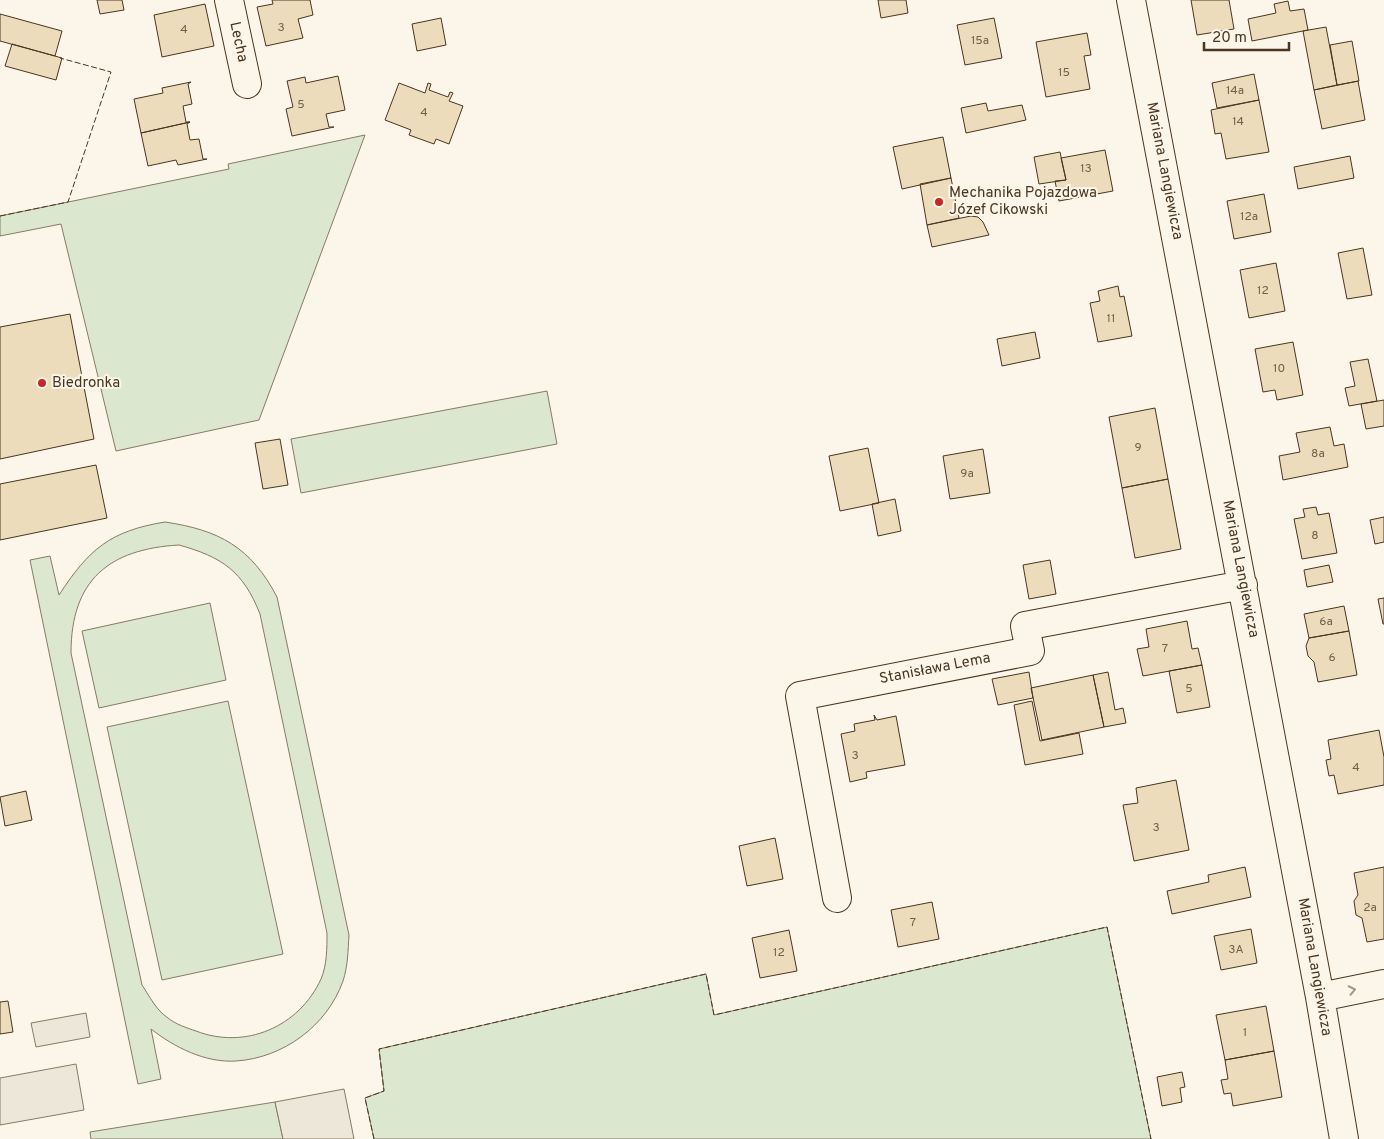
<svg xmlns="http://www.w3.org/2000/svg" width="1384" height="1139" viewBox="0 0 1384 1139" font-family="Overpass,sans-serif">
	<rect width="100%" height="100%" fill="#fbf6e9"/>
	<!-- green -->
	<path fill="#dce7d0" stroke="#887966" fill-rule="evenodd" d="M365,135L259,420L116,451L61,224L0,236V216L229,169L228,164Z
		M547,391L557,444L301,493L291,439Z
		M165,522C219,530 251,547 277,597L349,935C348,950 348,966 343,981C327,1026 283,1058 236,1061C205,1063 174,1047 151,1029L161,1079L138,1084L30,560L50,556L59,595C89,549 110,531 165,522ZM179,545C222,557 243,571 260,614L327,933C327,948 327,965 321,979C299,1027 245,1050 196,1031C187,1028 175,1024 168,1018C156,1010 150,997 142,985L71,653C71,580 109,549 179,545Z
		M210,603L226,680L99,708L82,631Z
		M228,701L283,954L162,980L107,727Z
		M1107,927L1151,1139H374L365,1098L384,1091L379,1049L706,974L714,1015Z
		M275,1102L283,1139H91L90,1132Z"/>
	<!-- parking -->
	<path fill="#ede7d9" stroke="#887966" d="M86,1013L90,1037L36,1047L31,1023Z
		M76,1064L84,1110L0,1125V1078Z
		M344,1089L354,1139H283L275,1102Z"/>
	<!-- building -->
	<path fill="#ecdcbc" stroke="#4a3520" d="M97,0H122L124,10L100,14Z
		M272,0H310L313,15L298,19L303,38L266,46L257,7L273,4Z
		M878,0H906L908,13L881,18Z
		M1191,0H1229L1234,29L1197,35Z
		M1288,1L1290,11L1304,9L1308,30L1252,41L1248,19L1276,13L1274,4Z
		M205,4L214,46L162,57L154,15Z
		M0,14L62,31L55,56L0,41Z
		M441,18L446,45L417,51L412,24Z
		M994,18L1002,58L965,65L957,25Z
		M1326,27L1337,85L1314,90L1303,31Z
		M1087,33L1091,55L1084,56L1090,89L1046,97L1036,42Z
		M1352,41L1359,81L1337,85L1330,45Z
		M12,44L62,58L56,80L5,66Z
		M1254,74L1259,100L1217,108L1212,83Z
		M338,76L345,110L326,114L329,127H334L292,136L286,109L293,107L287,81L305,77L306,83Z
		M1358,81L1365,120L1322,129L1314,90Z
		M191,82L188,84L192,104L183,106L186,122H190L141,133L134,99L163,93L162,88Z
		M399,83L425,93L428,83L431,84L429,90L448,97L450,92L453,93L449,101L463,106L449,144L436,139L434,144L409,135L411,130L385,120Z
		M1259,100L1269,152L1226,159L1221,133L1215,134L1211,110Z
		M986,103L988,111L1022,105L1026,120L966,133L961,108Z
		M190,122L187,124L190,140L199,139L203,159H207L178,165L176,160L148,166L141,133Z
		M943,137L951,178L902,189L893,147Z
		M1105,150L1113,191L1059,201L1055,181L1066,180L1061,158Z
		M1060,152L1066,180L1039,184L1034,157Z
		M1350,156L1354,178L1298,189L1294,167Z
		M951,178L959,218L927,225L920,184Z
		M1264,194L1271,232L1234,239L1227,201Z
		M971,216L978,217L983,222L989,235L932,247L927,225Z
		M1363,248L1372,295L1347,299L1338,253Z
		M1276,263L1285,311L1249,318L1240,270Z
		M1118,286L1120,297L1124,296L1132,336L1098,342L1090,303L1100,301L1098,291Z
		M70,314L94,439L0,459V327Z
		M1035,332L1040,358L1002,366L997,339Z
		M1293,342L1303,395L1277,400L1275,390L1263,392L1255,349Z
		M1368,359L1377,401L1349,406L1345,388L1355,386L1350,362Z
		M1384,400V426L1366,429L1361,404Z
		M1155,408L1168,479L1122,488L1109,417Z
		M1330,427L1334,446L1344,444L1348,467L1283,480L1279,456L1300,452L1296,433Z
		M280,439L288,485L263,489L255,443Z
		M868,448L879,503L840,511L829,456Z
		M983,449L990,493L950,499L943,456Z
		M96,465L107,518L0,540V484Z
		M1168,479L1181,549L1135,558L1122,488Z
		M895,499L901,531L878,536L872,504Z
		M1316,507L1318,515L1329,513L1337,553L1302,559L1294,519L1305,517L1303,509Z
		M1384,517V542L1375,544L1370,520Z
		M1050,560L1056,594L1029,599L1023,565Z
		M1329,565L1333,582L1307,587L1304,570Z
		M1384,598V624H1383L1378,599Z
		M1344,606L1349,631L1309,638L1304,614Z
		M1187,621L1192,649L1198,648L1202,665L1143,676L1137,649L1149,647L1146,629Z
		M1349,631L1357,675L1318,682L1314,662L1308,656L1306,646L1309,638Z
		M1202,665L1210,707L1177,713L1169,671Z
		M1029,672L1033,698L998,705L992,679Z
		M1108,672L1115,710L1123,708L1126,723L1104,727L1093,675Z
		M1093,675L1104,727L1042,740L1031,688Z
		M1032,701L1040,741L1079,733L1083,754L1025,765L1014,705Z
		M874,715L877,720L896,716L905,765L866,772L867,778L850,782L841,734L855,731L854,724L875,720Z
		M1379,730L1384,757V785L1338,794L1334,775L1329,776L1326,760L1331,759L1328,740Z
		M1176,780L1189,850L1134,861L1123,805L1138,803L1136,788Z
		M26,791L32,820L5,826L0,797Z
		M775,838L783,879L747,886L739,846Z
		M1245,867L1251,897L1172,914L1167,891L1209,882L1208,875Z
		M1384,867V939L1367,942L1362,918L1356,915L1354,901L1358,895L1354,873Z
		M932,902L939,939L898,947L891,910Z
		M1251,929L1257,963L1221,970L1214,936Z
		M789,930L797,971L760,978L752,938Z
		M8,1001L13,1032L0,1034V1002Z
		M1266,1006L1274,1051L1225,1060L1216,1015Z
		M1274,1051L1282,1097L1233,1106L1231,1093L1224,1094L1221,1080L1228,1079L1225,1060Z
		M1182,1072L1185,1087L1180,1088L1182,1102L1162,1106L1157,1077Z"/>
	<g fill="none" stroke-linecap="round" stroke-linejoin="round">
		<!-- minor casing -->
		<g stroke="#4a3520" stroke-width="30">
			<path id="minor" d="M229,0L247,84
				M1131,0L1320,997L1344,1139
				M837,898L800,696L1030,651L1025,626L1243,585
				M1320,997L1384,984"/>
		</g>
		<!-- minor -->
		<use href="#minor" stroke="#fbf6e9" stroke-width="28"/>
		<!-- fence -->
		<path stroke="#4a3520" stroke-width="1" stroke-dasharray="6 2.5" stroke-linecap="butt" d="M0,216L68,202L111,72L60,58
			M374,1139L365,1098L384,1091L379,1049L706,974L714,1015L1107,927L1151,1139"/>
	</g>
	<!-- one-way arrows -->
	<defs><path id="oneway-chevron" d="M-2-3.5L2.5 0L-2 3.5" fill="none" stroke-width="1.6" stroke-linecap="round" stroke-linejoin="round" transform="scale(1.25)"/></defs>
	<use stroke="#a29684" href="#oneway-chevron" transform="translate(1352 990) rotate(-12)"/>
	<!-- markers -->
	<g fill="#c62828" stroke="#fbf6e9" stroke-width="2">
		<circle cx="939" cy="202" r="5"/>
		<circle cx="42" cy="383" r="5"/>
	</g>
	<g text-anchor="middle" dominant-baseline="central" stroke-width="4" stroke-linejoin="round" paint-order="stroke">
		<!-- number labels -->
		<g font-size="12" fill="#725f47">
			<text x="281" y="28">3</text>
			<text x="184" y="30">4</text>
			<text x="980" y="41">15a</text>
			<text x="1064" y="73">15</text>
			<text x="1235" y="91">14a</text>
			<text x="301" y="105">5</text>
			<text x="424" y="113">4</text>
			<text x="1238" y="122">14</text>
			<text x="1086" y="169">13</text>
			<text x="1249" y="217">12a</text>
			<text x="1263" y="291">12</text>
			<text x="1111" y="319">11</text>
			<text x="1279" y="369">10</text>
			<text x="1138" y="448">9</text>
			<text x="1318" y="454">8a</text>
			<text x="967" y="474">9a</text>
			<text x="1315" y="536">8</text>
			<text x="1326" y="622">6a</text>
			<text x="1165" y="649">7</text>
			<text x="1332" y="658">6</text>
			<text x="1189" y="689">5</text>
			<text x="855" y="756">3</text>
			<text x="1356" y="768">4</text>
			<text x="1156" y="828">3</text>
			<text x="1370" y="908">2a</text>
			<text x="913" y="923">7</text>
			<text x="1236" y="950">3A</text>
			<text x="779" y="953">12</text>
			<text x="1245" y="1033">1</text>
		</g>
		<!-- street labels -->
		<g font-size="15" fill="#4a3520" stroke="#fbf6e9">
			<text transform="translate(238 42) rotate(78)">Lecha</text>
			<text transform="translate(1164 171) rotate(79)">Mariana Langiewicza</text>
			<text transform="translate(1240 569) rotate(79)">Mariana Langiewicza</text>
			<text transform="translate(935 669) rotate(-11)">Stanisława Lema</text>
			<text transform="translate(1314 967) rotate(80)">Mariana Langiewicza</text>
		</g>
		<!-- poi labels -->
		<g font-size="15" fill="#4a3520" stroke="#fbf6e9" text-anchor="start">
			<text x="949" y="193">Mechanika Pojazdowa<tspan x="949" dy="17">Józef Cikowski</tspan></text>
			<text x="52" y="383">Biedronka</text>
		</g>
	</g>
	<!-- scale -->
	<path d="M1204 42v8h85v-8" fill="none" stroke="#4a3520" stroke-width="2.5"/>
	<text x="1212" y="42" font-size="15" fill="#4a3520" stroke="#fbf6e9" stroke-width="4" paint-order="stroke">20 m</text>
</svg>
